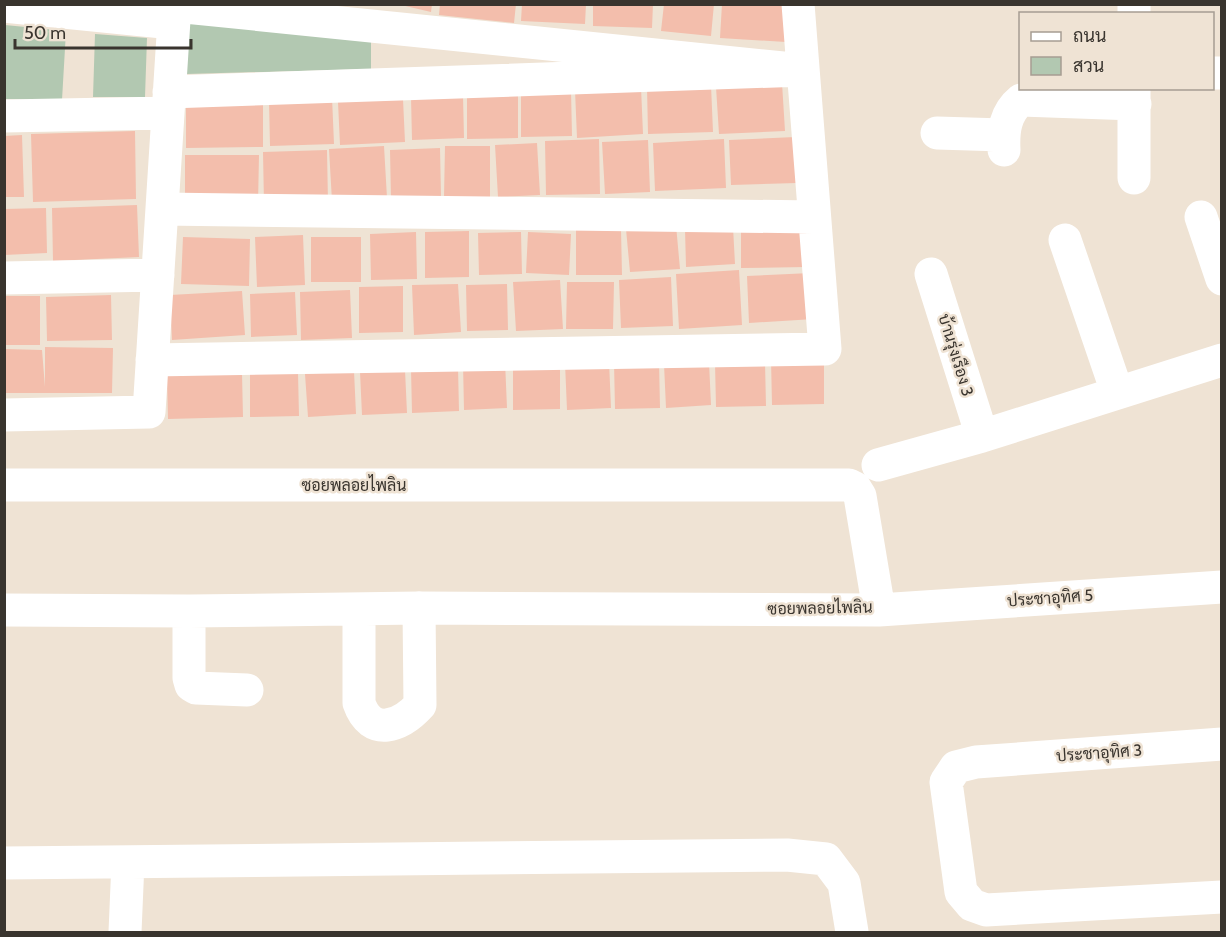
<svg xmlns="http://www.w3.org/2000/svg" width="1226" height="937" viewBox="0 0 1226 937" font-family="Cabin,Sarabun,sans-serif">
	<rect width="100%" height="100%" fill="#efe3d4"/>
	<!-- green -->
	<path fill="#b2c8b1" d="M190,19L371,41V69L186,74Z
		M5,25L66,31L62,100L5,99Z
		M95,34L147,38L145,97H93Z"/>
	<!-- building -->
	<path fill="#f3beac" d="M397,4H432L431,12Z
		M440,4H516L514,23L439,15Z
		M522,4H586L585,24L521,21Z
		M593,4H653L652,28L593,26Z
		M664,4H714L711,36L661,31Z
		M722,4H788L786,42L720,38Z
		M782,83L785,131L719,134L716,87Z
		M711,85L713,132L648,134L647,87Z
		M641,87L643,134L577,138L575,90Z
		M571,90L572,136L521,137V91Z
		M467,92H518V138L467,139Z
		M463,96L464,138L412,140L411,97Z
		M332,97L334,144L270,146L269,100Z
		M403,99L405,142L340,145L338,102Z
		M263,102V147L186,148V103Z
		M135,131L136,199L33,202L31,134Z
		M22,135L24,197H4V136Z
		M795,137L797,183L731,185L729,140Z
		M599,139L600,194L546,195L545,141Z
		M724,139L726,188L655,191L653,143Z
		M648,140L650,192L605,194L602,142Z
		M537,143L540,195L498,197L495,145Z
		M384,146L387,198L332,201L329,149Z
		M445,146H490V197H444Z
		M440,148L441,197L391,199L390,150Z
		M327,150L328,203L264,204L263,152Z
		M185,155H259L258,204H185Z
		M137,205L139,257L53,261L52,208Z
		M46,208L47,253L4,255V209Z
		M806,224V267L741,268V225Z
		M676,225L680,269L630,272L626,229Z
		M733,227L735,264L686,267L685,229Z
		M576,229H621L622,275H576Z
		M469,231V277L425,278V232Z
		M416,232L417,279L371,280L370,234Z
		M521,232L522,274L479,275L478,233Z
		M528,232L571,234L569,275L526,273Z
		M303,235L305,285L257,287L255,237Z
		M183,237L250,239L249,286L181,284Z
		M311,237H361V282H311Z
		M739,270L742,325L679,329L676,274Z
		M811,273L814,319L749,323L747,276Z
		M671,277L673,326L621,328L619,280Z
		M560,280L563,329L516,331L513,282Z
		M567,282H614L613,329H566Z
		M458,284L461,332L414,335L412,285Z
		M507,284L508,330L467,331L466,285Z
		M403,286V332L359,333V287Z
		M350,290L352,338L301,340L300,292Z
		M242,291L245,335L172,340L170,295Z
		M295,292L297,335L251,337L250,294Z
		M111,295L112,340L47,341L46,297Z
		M4,296H40V345H4Z
		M45,347L113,348L112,393H5V349L42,350L45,387Z
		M824,358V404L772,405L771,359Z
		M505,361L507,408L464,410L463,363Z
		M609,361L611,408L567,410L565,363Z
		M659,361L660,408L615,409L614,362Z
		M709,362L711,405L666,408L664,364Z
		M765,362L766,406L716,407L715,363Z
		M560,363V409L513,410V364Z
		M458,367L459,411L412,413L411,369Z
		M405,370L407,413L362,415L360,372Z
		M354,371L356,414L308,417L305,374Z
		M242,373L243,417L168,419L167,376Z
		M298,373L299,416L250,417V374Z"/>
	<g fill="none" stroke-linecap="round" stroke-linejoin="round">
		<!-- minor -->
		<path stroke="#fff" stroke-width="33" d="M4,6L173,23
			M1134,14V4
			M1212,73H1222
			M169,92L803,70L175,6
			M4,116L168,113
			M937,133L1003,135
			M1004,150C1003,131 1005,113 1021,100L1135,104
			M1134,178V88
			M162,209L814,217
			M1201,217L1222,279
			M1065,240L1117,392
			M931,274L982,436
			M4,278L158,275
			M152,360L825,349L798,4
			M4,415L149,412L175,4
			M878,465L982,436L1222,360
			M4,485H849L855,488L860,496L879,610
			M359,609V703C371,738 401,726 420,705L419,608
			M4,610L189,611L419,608L879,610L1222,587
			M189,611V678L191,685L196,688L247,690
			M1222,744L976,762L956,767L946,782L961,892L972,905L986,910L1222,897
			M4,863L787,855L826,859L844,883L852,932
			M125,932L128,862"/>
	</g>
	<g text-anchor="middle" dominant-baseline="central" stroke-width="5" stroke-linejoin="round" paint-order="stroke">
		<!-- street labels -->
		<g font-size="16" fill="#39342e" stroke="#efe3d4">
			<text transform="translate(956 355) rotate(73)">บ้านรุ่งเรือง 3</text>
			<text x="354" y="485">ซอยพลอยไพลิน</text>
			<text transform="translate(1050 598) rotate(-4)">ประชาอุทิศ 5</text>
			<text transform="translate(820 608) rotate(-1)">ซอยพลอยไพลิน</text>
			<text transform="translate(1099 753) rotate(-4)">ประชาอุทิศ 3</text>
		</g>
	</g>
	<!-- border -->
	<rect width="1226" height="937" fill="none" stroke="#39342e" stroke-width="12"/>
	<!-- legend -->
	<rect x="1019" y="12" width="195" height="78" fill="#efe3d4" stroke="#a69d92" stroke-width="1.5"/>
	<rect x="1031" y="32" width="30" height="9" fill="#ffffff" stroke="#a69d92" stroke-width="1.5"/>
	<text x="1073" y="42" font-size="18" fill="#39342e">ถนน</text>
	<rect x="1031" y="57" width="30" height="18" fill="#b2c8b1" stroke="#a69d92" stroke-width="1.5"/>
	<text x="1073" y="72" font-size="18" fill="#39342e">สวน</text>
	<!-- scale -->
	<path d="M15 39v9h176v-9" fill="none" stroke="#39342e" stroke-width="3"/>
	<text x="24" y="39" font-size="18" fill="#39342e" stroke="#efe3d4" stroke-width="4.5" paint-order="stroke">50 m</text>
</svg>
